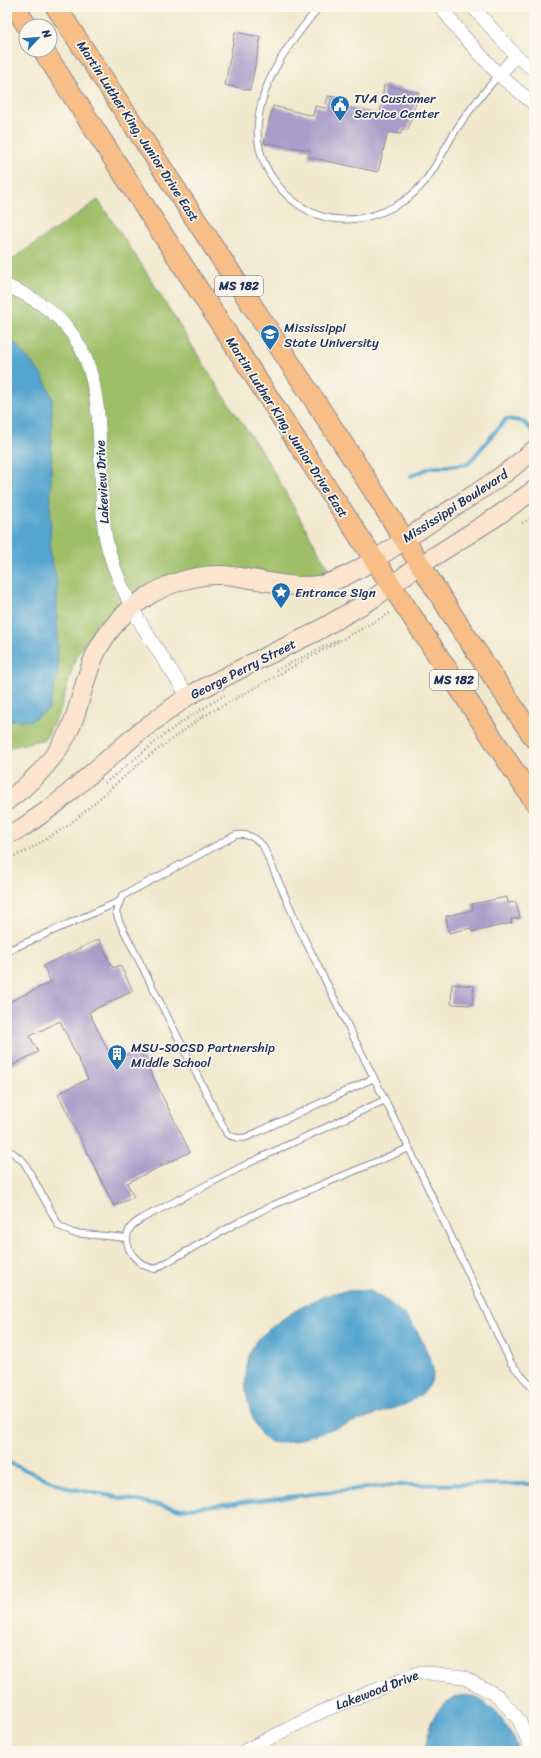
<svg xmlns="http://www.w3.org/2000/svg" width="541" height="1758" viewBox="0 0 541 1758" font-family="Sriracha,sans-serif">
	<rect width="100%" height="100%" fill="#fbf7ec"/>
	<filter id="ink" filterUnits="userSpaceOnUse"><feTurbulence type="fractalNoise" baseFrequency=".025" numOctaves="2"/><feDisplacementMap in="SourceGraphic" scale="8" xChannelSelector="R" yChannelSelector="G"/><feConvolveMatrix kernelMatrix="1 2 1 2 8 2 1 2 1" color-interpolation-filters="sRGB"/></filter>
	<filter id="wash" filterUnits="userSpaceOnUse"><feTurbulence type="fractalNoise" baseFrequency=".012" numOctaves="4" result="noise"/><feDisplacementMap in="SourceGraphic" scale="16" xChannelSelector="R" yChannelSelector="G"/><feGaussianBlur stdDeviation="0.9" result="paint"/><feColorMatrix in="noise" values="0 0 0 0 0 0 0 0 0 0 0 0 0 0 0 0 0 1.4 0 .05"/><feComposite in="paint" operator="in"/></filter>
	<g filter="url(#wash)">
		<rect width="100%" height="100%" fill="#f1e8ce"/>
		<!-- green -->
		<path fill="#9ebf68" stroke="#5c7763" d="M98,200L143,267L219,389L267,460L331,573L306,578L172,576L144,588L113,609L96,629L76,656L60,711L45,739L7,748V263Z"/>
		<!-- water -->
		<path fill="#54a5cf" stroke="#386a96" d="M7,334L42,375L52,397L50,554L57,581L58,674L48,710L30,721L7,720Z
			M369,1291C399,1306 416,1322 428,1355C431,1362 435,1370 432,1379C428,1392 415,1399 404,1405L295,1441C286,1442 276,1445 268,1441C256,1435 247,1402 246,1389C245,1376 247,1355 254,1345C266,1326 316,1296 338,1292C348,1290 359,1291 369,1291Z
			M458,1696C462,1696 467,1695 470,1696C493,1701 512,1731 519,1751H422C428,1744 428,1735 430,1726C434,1712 445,1702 458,1696Z"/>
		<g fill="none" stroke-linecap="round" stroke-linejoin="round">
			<!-- stream -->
			<path stroke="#54a5cf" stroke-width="4" d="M411,476L429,468L468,464L506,419L522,421L534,432
				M7,1462L68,1488L181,1509L393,1485L534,1484"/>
		</g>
		<g id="blocks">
			<!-- building -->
			<path fill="#a99ec9" d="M235,32L261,37L250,90L225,85Z
				M384,85L419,92L408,130L402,129L401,134L388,132L378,172L308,157L310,150L264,143L273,106L313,116L315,106L325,108L328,96L347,99L346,107L380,114Z
				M507,897L508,903L516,902L520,918L511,919L512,923L472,932L471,928L449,933L446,916L473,910L472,904Z
				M99,939L113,968L120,965L133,991L89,1012L113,1061L139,1049L190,1152L127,1183L134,1197L114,1206L58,1094L88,1079L60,1021L30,1036L38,1052L7,1068V1003L51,982L43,966Z
				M452,984L474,986L472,1005L451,1004Z"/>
		</g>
	</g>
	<g filter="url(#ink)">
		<use href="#blocks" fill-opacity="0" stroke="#868c96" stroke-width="1"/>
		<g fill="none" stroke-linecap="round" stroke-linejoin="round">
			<!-- lane casing -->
			<g stroke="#868c96" stroke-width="8">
				<path id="lane" d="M319,7C291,41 262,78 258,123C254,165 285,205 324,217C350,224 380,216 402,202C429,186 440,155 456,130C469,110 483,93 499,75
					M7,951L118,902
					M374,1078L247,1137C239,1139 234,1138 227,1134L119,921L116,912L122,896L236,835C249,834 255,837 263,846L299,928L409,1148L511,1363L534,1390
					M385,1100L249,1163L143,1218C138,1221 132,1224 129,1230C121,1249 139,1266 155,1269L239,1222L271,1206L409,1148
					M7,1150L13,1153L24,1162L59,1226L73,1233L127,1238"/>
			</g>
			<!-- street casing -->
			<g stroke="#868c96" stroke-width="14">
				<path id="street" d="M441,7L459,31L499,75L534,104
					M473,7L516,56L534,70
					M499,75L516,56
					M7,286C106,327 97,401 102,491C103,511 103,532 109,551C125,607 157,649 188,696
					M244,1751L325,1710L421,1672L463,1677L498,1696L519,1720L532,1751"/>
			</g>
			<!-- secondary casing -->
			<g stroke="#868c96" stroke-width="20">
				<path id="secondary" d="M7,801C33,782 56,758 70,729C81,704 85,674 97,651C108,630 125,611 145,598C167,583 197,574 223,575C255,577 287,590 319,585C350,580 399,543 427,525C463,501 501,479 534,450
					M7,835L22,828L56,804L138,733L188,696L252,663L314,633L374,598L411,571L496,517L534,490"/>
			</g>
			<!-- primary casing -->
			<g stroke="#868c96" stroke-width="22">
				<path id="primary" d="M15,7L27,26
					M56,7L357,465L460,627L534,738
					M43,50L331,494L534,801"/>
			</g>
			<!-- path -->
			<path stroke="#868c96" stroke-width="2.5" stroke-dasharray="1 3" stroke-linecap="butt" d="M522,523L534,517
				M276,670L340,639
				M105,783L164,735L189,717L225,695
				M7,859L25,852L69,825L141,762L202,717L390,613"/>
			<!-- lane -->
			<use href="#lane" stroke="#fff" stroke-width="6"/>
			<!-- street -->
			<use href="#street" stroke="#fff" stroke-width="13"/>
			<!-- secondary -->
			<use href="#secondary" stroke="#fce5cf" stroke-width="18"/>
			<!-- primary -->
			<use href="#primary" stroke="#f7be88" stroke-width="20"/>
		</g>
	</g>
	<!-- icons -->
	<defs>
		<g id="civic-pin" transform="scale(1)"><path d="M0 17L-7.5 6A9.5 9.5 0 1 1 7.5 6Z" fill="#1f6fb2" stroke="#fbf7ec"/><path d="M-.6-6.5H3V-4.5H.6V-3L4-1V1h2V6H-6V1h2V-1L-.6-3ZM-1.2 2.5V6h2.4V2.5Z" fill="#fff"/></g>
		<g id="university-pin" transform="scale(1)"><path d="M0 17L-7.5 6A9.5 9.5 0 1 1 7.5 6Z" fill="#1f6fb2" stroke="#fbf7ec"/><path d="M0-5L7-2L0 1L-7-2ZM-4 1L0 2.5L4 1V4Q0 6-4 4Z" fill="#fff"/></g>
		<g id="sight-pin" transform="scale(1)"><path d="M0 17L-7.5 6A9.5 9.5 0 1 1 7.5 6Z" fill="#1f6fb2" stroke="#fbf7ec"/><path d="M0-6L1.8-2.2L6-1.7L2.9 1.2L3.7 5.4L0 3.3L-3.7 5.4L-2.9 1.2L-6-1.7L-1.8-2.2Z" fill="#fff"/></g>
		<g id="building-pin" transform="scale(1)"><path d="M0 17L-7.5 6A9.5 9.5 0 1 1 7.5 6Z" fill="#1f6fb2" stroke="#fbf7ec"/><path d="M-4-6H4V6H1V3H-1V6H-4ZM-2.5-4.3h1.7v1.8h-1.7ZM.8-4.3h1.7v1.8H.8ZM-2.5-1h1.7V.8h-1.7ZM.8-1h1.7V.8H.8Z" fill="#fff"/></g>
	</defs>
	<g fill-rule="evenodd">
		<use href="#civic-pin" x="340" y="105"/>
		<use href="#university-pin" x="270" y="334"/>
		<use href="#sight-pin" x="281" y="592"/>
		<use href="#building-pin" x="117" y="1054"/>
	</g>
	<g text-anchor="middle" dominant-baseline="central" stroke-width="3.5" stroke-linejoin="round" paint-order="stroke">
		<!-- shield labels -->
		<g fill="#fbf7ec" stroke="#5e6b89" stroke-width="1">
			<rect x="215" y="276" width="48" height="20" rx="3"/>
			<rect x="430" y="670" width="48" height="20" rx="3"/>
		</g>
		<g font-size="12" font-weight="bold" fill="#1b2f5e">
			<text x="239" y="286">MS 182</text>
			<text x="454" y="680">MS 182</text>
		</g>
		<!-- poi labels -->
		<g font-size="13" fill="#1b2f5e" stroke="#fbf7ec" text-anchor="start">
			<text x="354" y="98">TVA Customer<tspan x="354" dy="15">Service Center</tspan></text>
			<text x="284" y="327">Mississippi<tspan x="284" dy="15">State University</tspan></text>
			<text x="295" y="592">Entrance Sign</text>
			<text x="131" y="1047">MSU-SOCSD Partnership<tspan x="131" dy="15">Middle School</tspan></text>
		</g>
		<!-- street labels -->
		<g font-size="13" fill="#1b2f5e" stroke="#fbf7ec">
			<text transform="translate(138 131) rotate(57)">Martin Luther King, Junior Drive East</text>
			<text transform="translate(287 427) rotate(57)">Martin Luther King, Junior Drive East</text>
			<text transform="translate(102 482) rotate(-93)">Lakeview Drive</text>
			<text transform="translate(455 506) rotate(-33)">Mississippi Boulevard</text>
			<text transform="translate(243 669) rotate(-27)">George Perry Street</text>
			<text transform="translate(377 1690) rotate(-21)">Lakewood Drive</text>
		</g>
	</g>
	<!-- margin -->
	<rect width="541" height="1758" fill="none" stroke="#fbf7ec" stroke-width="24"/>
	<!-- north arrow -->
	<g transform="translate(38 38) rotate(64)"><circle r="19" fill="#fbf7ec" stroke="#a1a7b3"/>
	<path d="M0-3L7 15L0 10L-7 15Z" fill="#1f6fb2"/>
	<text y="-6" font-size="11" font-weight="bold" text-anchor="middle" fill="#1b2f5e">N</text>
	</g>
</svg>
